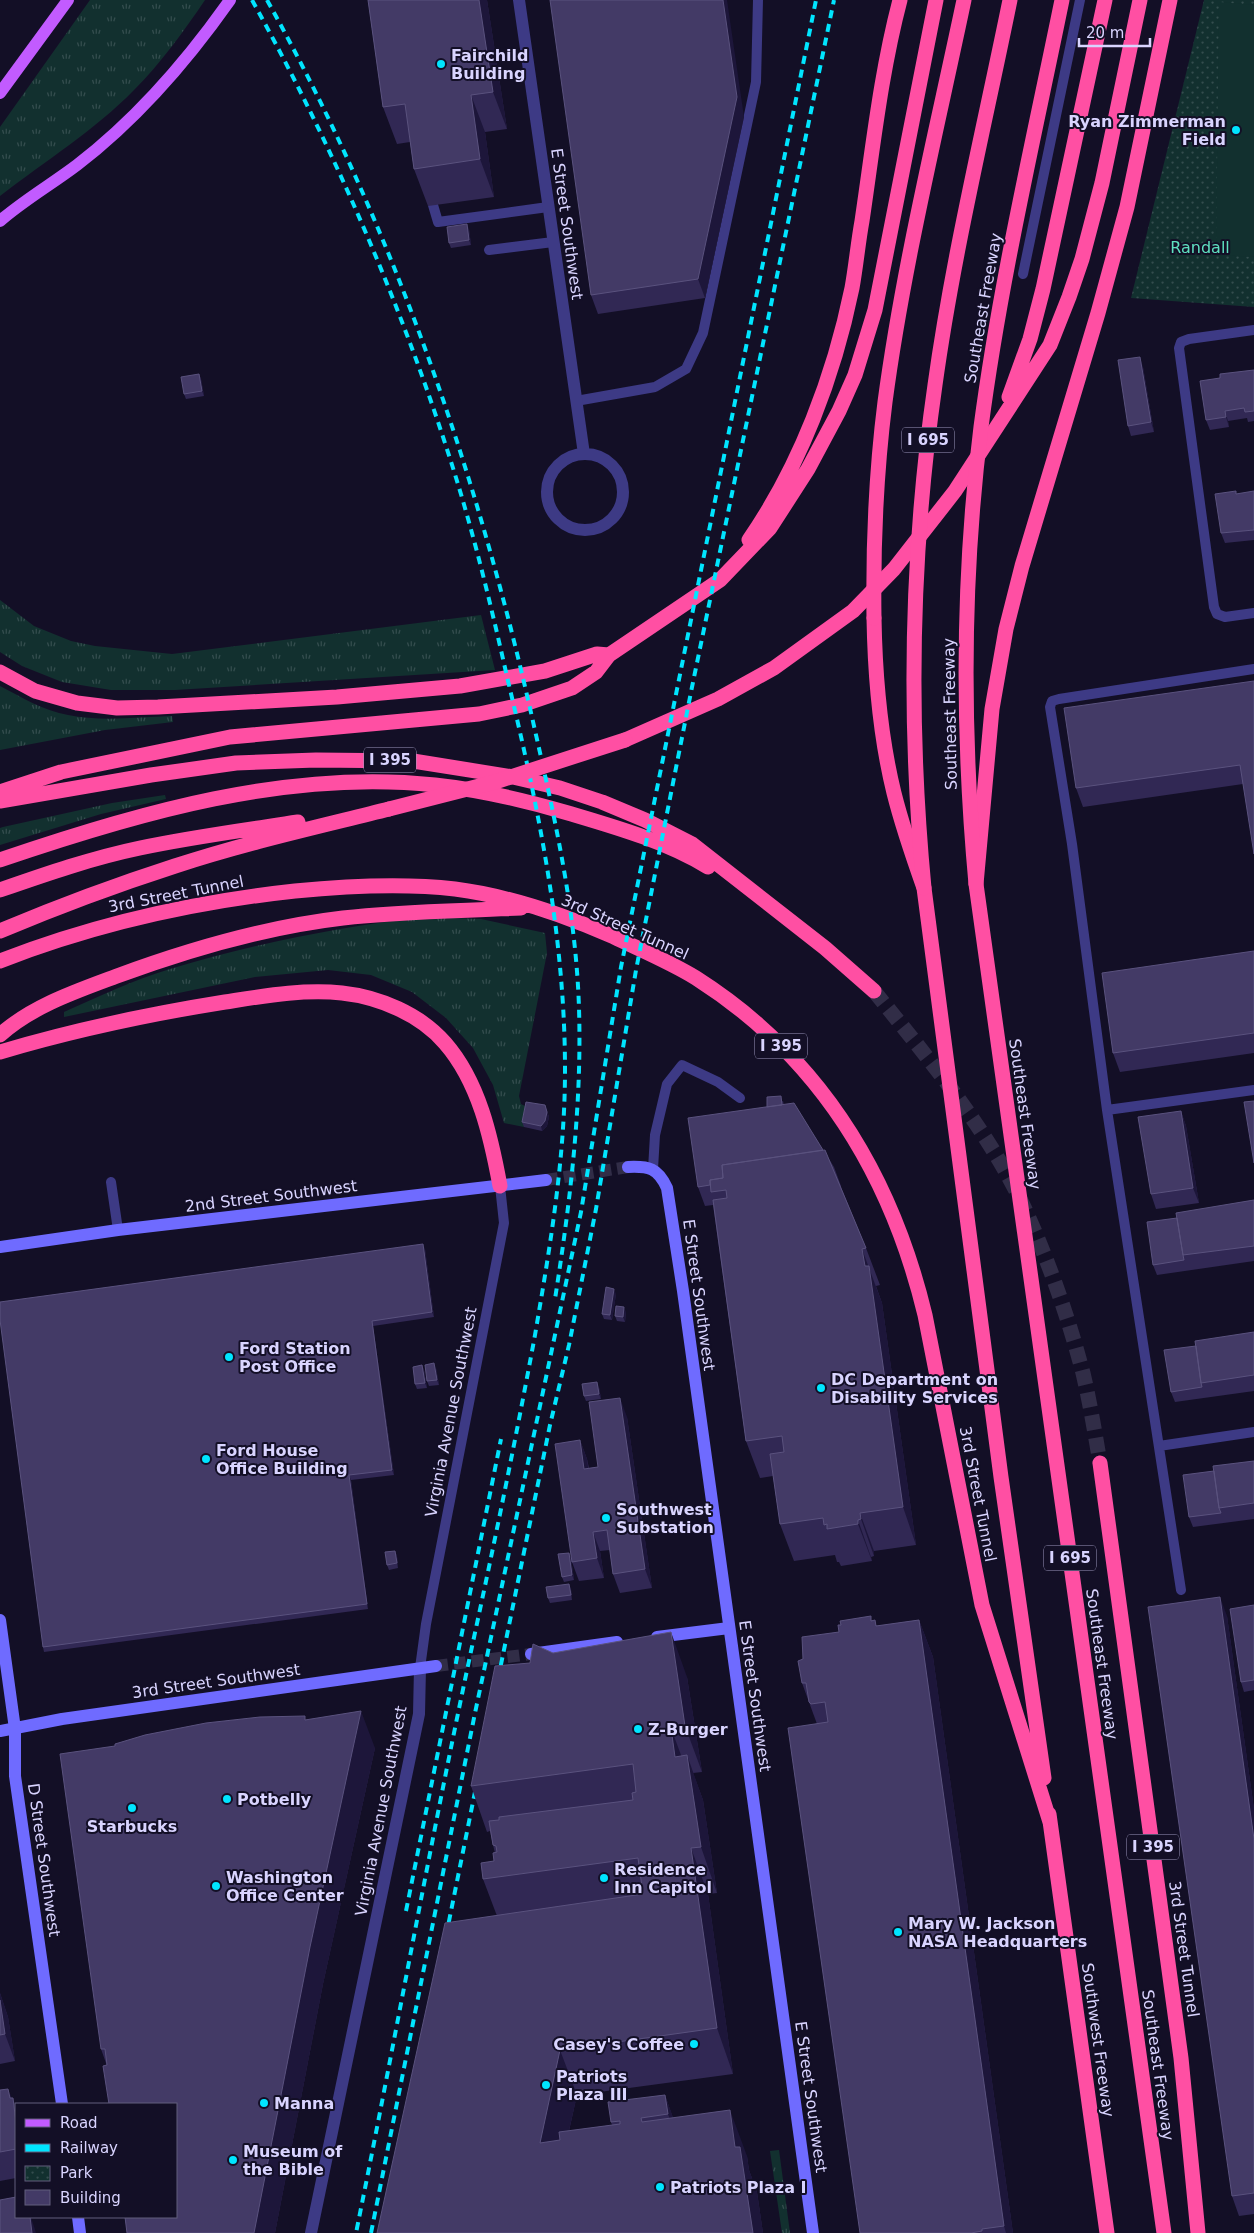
<svg xmlns="http://www.w3.org/2000/svg" width="1254" height="2233" viewBox="0 0 1254 2233" font-family="'DejaVu Sans',sans-serif">
	<defs>
		<pattern id="grass-tufts" width="24" height="20" patternUnits="userSpaceOnUse" patternTransform="scale(1.25)"><rect width="24" height="20" fill="#12302f"/><path d="M3 7l-1-3M5 7V3M7 7l1-3M15 17l-1-3M17 17v-4M19 17l1-3" fill="none" stroke="#344d4e"/></pattern>
		<pattern id="park-dots" width="8" height="8" patternUnits="userSpaceOnUse" patternTransform="scale(1.25)"><rect width="8" height="8" fill="#12302f"/><path d="M2 2h.1M6 6h.1" fill="none" stroke="#344d4e" stroke-width="1.8" stroke-linecap="round"/></pattern>
	</defs>
	<rect width="100%" height="100%" fill="#130f26"/>
	<!-- grass -->
	<path fill="url(#grass-tufts)" d="M90,0H205C184,31 161,63 134,90C95,130 45,161 0,196V127Z
		M0,600L34,626L71,641L95,646L172,654L481,615L495,670L175,690H111L62,682L22,666L0,652Z
		M0,686C21,697 44,711 68,715C101,722 138,717 172,716L173,722L105,730L0,750Z
		M165,795L166,799L101,814L0,845V828L3,827L112,803Z
		M424,917L481,919L545,933L547,953L519,1096L521,1104L527,1107L524,1127L504,1123L493,1085L473,1048L446,1018L412,992L371,975L328,970L255,977L64,1017V1012C98,997 133,980 170,969C253,944 338,927 424,917Z
		M779,2150L790,2233H782L770,2151Z"/>
	<!-- park -->
	<path fill="url(#park-dots)" d="M1204,0H1254V307L1131,298Z"/>
	<!-- pitch -->
	<path fill="#12302f" d="M1219,2L1254,5V257L1216,255Z"/>
	<g fill="none" stroke-linecap="round" stroke-linejoin="round">
		<!-- secondary-tunnel -->
		<path stroke="#312d47" stroke-width="12" stroke-dasharray="12 6" stroke-linecap="butt" d="M546,1180L628,1167
			M436,1666L531,1654"/>
		<!-- highway-tunnel -->
		<path stroke="#312d47" stroke-width="15" stroke-dasharray="15 8" stroke-linecap="butt" d="M874,991C928,1058 986,1127 1023,1205C1048,1259 1068,1316 1083,1373C1090,1403 1095,1433 1100,1463"/>
		<!-- lane -->
		<path stroke="#3d3a85" stroke-width="10" d="M433,205L438,222L548,207
			M489,250L553,242
			M1023,274L1080,0
			M1254,330L1189,339L1181,342L1179,348L1214,607L1217,614L1225,617L1254,613
			M576,401L655,387L686,369L703,333L756,82L758,0
			M1254,669L1059,699L1052,701L1050,707L1072,844L1107,1110L1254,1090
			M1107,1110L1181,1590
			M653,1169L655,1135L667,1084L682,1065L718,1082L740,1098
			M111,1182L118,1230
			M1159,1446L1254,1432
			M420,1668L426,1624L504,1223L500,1186"/>
		<!-- street -->
		<path stroke="#3d3a85" stroke-width="12" d="M519,0L584,454
			M547 492a38 38 0 1 1 76 0a38 38 0 1 1-76 0Z
			M311,2233L419,1714L420,1668"/>
		<!-- secondary -->
		<path stroke="#6f6bff" stroke-width="12" d="M628,1167C649,1166 658,1168 667,1188L683,1291L813,2233
			M0,1247L118,1230L546,1180
			M0,1620L15,1729V1776L62,2104
			M657,1637L729,1628
			M531,1654L617,1642
			M0,1731L62,1719L436,1666
			M78,2217L80,2233"/>
		<!-- primary -->
		<path stroke="#c25bff" stroke-width="12" d="M0,93L68,0
			M0,221C24,200 52,184 77,165C137,119 187,61 230,0"/>
		<!-- highway -->
		<path stroke="#ff4fa3" stroke-width="15" d="M1009,397L1030,339L1043,289L1105,0
			M749,540C800,466 834,376 852,288C856,266 858,243 862,221C873,147 881,72 900,0
			M874,618C875,676 880,736 894,793C902,825 913,857 924,888L1001,1477L1044,1778
			M0,672L35,691L77,703L117,708L158,707L337,697L460,686L545,671L597,654L609,655
			M625,740L718,699L774,668L853,611L894,569L955,491L1050,345L1069,297L1082,259L1102,183L1140,0
			M0,792L61,772L230,737L479,714L522,705L572,688L596,672L609,655L720,580L770,528L808,469L839,411L855,375L875,310L936,0
			M0,801L151,775L236,763L316,760L413,761L513,777L560,788L602,802L645,820L692,844L825,948L874,991
			M0,860C137,813 289,769 435,785C481,790 524,800 568,813C615,827 665,841 708,867
			M0,890C46,874 92,858 140,848C192,837 245,830 298,822
			M0,931C57,907 116,885 175,866C245,843 317,827 389,809
			M0,961C95,924 193,902 295,891C347,886 402,883 455,889C510,896 564,915 614,937C641,950 670,962 696,978C820,1057 891,1174 925,1315L982,1605L1050,1822
			M0,1035C32,1006 77,991 117,976C190,949 266,927 343,918C402,911 461,911 521,908
			M0,1052C74,1030 150,1014 225,1002C264,996 303,989 342,993C379,997 420,1014 445,1043C479,1082 491,1137 500,1186
			M1100,1463L1181,2058L1198,2233
			M1049,1814L1107,2233
			M1164,2233L976,884L992,709L1006,629L1022,566L1098,313L1127,207L1170,0"/>
		<!-- rail -->
		<path stroke="#00e5ff" stroke-width="4" stroke-dasharray="8 6" stroke-linecap="butt" d="M252,0C334,148 402,306 453,468C475,538 492,610 508,681C539,810 565,938 565,1070C565,1159 550,1247 535,1335C516,1438 495,1540 473,1642C431,1838 396,2036 356,2233
			M267,0C393,226 478,474 534,726C555,819 576,912 579,1008C582,1106 570,1203 555,1299
			M498,1679L550,1425L569,1345L596,1209L636,970L692,687L834,0
			M406,1911L501,1439
			M446,1936L477,1782
			M371,2233L475,1713L581,1212L621,967L816,0"/>
		<!-- highway-bridge -->
		<path stroke="#ff4fa3" stroke-width="15" d="M874,618C873,546 876,473 885,402C903,267 936,133 964,0
			M389,809L495,782L625,740
			M976,884C962,732 962,579 981,427C1000,283 1033,142 1062,0
			M924,888C908,721 911,551 935,385C953,255 984,128 1010,0"/>
	</g>
	<!-- wall -->
	<path fill="#312854" d="M368,0H487L507,129L485,132L494,197L428,206L414,169L410,142L397,144L383,107Z
		M744,117L705,298L598,314L591,295Z
		M469,229L471,245L451,248L449,243Z
		M1143,367L1154,432L1131,436L1128,426Z
		M1254,370V421L1248,422L1247,418L1228,421L1229,427L1210,430L1206,420L1220,378Z
		M199,374L201,379L204,396L186,399L184,394Z
		M1254,492V540L1225,543L1221,533Z
		M1254,681L1243,784L1083,807L1076,788Z
		M1254,951V1053L1120,1072L1113,1053Z
		M783,1101L784,1105L829,1159L834,1167L841,1186V1187L866,1248L880,1285L876,1286L882,1303L916,1545L874,1551V1556L871,1557L872,1561L841,1566L839,1562H837L835,1555L794,1561L780,1524L773,1476L760,1478L746,1441L713,1205L705,1206L698,1187L767,1107Z
		M545,1105L549,1117L547,1126L542,1131L524,1127L522,1122Z
		M1181,1111L1186,1126L1199,1203L1156,1209L1151,1194Z
		M1254,1200V1261L1157,1275L1153,1265L1177,1218Z
		M425,1249L434,1317L373,1326L394,1475L351,1480L368,1609L44,1652L43,1647Z
		M616,1294L612,1320L604,1319L602,1314Z
		M626,1312L625,1322L617,1321L615,1316Z
		M1254,1332V1391L1175,1402L1171,1392L1196,1346Z
		M422,1365L424,1370L427,1388L417,1389L415,1384Z
		M436,1368L439,1385L429,1386L427,1381Z
		M599,1387L601,1399L586,1401L584,1396Z
		M627,1417L652,1588L620,1593L613,1574L610,1550L600,1551L604,1578L579,1581L572,1562L580,1440L587,1459L589,1468L598,1467Z
		M1254,1461V1519L1193,1527L1189,1517L1214,1471Z
		M395,1551L397,1556L398,1568L389,1570L387,1565Z
		M569,1553L571,1558L574,1580L564,1582L562,1577Z
		M571,1589L572,1600L550,1603L548,1598Z
		M1254,1605V1690L1244,1692L1241,1682Z
		M1227,1616L1254,1809V2214L1239,2216L1232,2196Z
		M872,1620L877,1626L919,1620L933,1657L1013,2233H860L817,1724L802,1683L803,1659L839,1632Z
		M553,1653L687,1677L702,1772L693,1773L703,1800L717,1893L708,1894L733,2074L577,2095L569,2131L612,2125L611,2122L665,2095L673,2118L747,2156L749,2170L757,2192L763,2233H377L497,1916L483,1879L494,1861L495,1853L493,1845L490,1831L487,1832L471,1786L530,1663Z
		M306,1720L375,1748L323,1984L275,2233H127L107,2066L101,2049L115,1746Z
		M0,1993L8,2017L15,2061L0,2064Z
		M0,2090L12,2098L16,2108V2178L0,2181Z"/>
	<!-- shaded-wall -->
	<path fill="#1d163a" d="M479,0H487L507,129L493,92Z
		M723,0H727L744,117L705,298L698,279Z
		M471,95L485,132L494,197L480,159Z
		M467,224L469,229L471,245L469,240Z
		M1140,357L1143,367L1154,432L1151,422Z
		M199,374L201,379L204,396L202,391Z
		M1225,411L1228,421L1229,427L1226,417Z
		M1181,1111L1186,1126L1199,1203L1193,1188Z
		M547,1112L549,1117L547,1126L542,1131L541,1126Z
		M423,1244L425,1249L434,1317L432,1312Z
		M862,1249L882,1303L916,1545L903,1507Z
		M614,1289L616,1294L612,1320L610,1315Z
		M624,1307L626,1312L625,1322L623,1317Z
		M372,1321L373,1326L394,1475L392,1470Z
		M434,1363L436,1368L439,1385L437,1380Z
		M422,1365L424,1370L427,1388L425,1383Z
		M597,1382L599,1387L601,1399L599,1394Z
		M620,1398L627,1417L652,1588L645,1569Z
		M580,1440L587,1459L591,1488L584,1469Z
		M349,1475L351,1480L368,1609L367,1604Z
		M860,1513L874,1551V1556L861,1519Z
		M858,1520L871,1557L872,1561L858,1524Z
		M593,1532L600,1551L604,1578L597,1558Z
		M395,1551L397,1556L398,1568L397,1563Z
		M569,1553L571,1558L574,1580L572,1575Z
		M569,1584L571,1589L572,1600L571,1595Z
		M1220,1597L1227,1616L1254,1809V1839Z
		M919,1620L933,1657L1013,2233H1006L1004,2226Z
		M671,1632L687,1677L702,1772L685,1726Z
		M361,1711L375,1748L323,1984L275,2233H254L310,1947Z
		M671,1728L688,1774L675,1757Z
		M687,1755L703,1800L717,1893L701,1847Z
		M691,1848L708,1894L733,2074L717,2028Z
		M0,1993L8,2017L15,2061L5,2034L0,2001Z
		M560,2050L577,2095L556,2188L540,2143Z
		M8,2089L16,2108V2123L10,2098Z
		M665,2095L681,2140L684,2160L668,2114Z
		M730,2110L747,2156L749,2170L757,2192L763,2233H753L735,2147Z
		M26,2217H31L36,2233H32Z"/>
	<!-- building -->
	<path fill="#433a66" stroke="#5a527e" d="M368,0H479L493,92L471,95L480,159L414,169L405,104L383,107Z
		M550,0H723L737,97L698,279L591,295Z
		M467,224L469,240L449,243L447,227Z
		M1140,357L1151,422L1128,426L1118,360Z
		M1254,370V411L1245,412L1244,408L1225,411L1226,417L1206,420L1200,381L1220,378V374Z
		M199,374L202,391L184,394L181,377Z
		M1236,491V494L1254,491V530L1221,533L1215,494Z
		M1254,681V854L1240,765L1076,788L1064,708Z
		M1254,951V1033L1113,1053L1102,973Z
		M781,1096L782,1105L767,1107V1097Z
		M1254,1101V1163L1244,1102Z
		M526,1102L545,1105L547,1112L545,1121L541,1126L522,1122Z
		M794,1103L823,1150L722,1165L723,1178L710,1180V1185L698,1187L688,1118Z
		M1181,1111L1193,1188L1151,1194L1138,1117Z
		M825,1150L866,1248L862,1249L865,1266H869L903,1507L860,1513L861,1519L858,1520V1524L827,1529V1524L824,1525L823,1518L780,1524L770,1454L784,1452L782,1436L746,1441L713,1200L727,1198L726,1190L711,1192L710,1180L723,1178L722,1165Z
		M1254,1200V1246L1183,1255L1176,1213Z
		M1177,1218L1183,1255L1184,1260L1153,1265L1147,1222Z
		M423,1244L432,1312L372,1321L392,1470L349,1475L367,1604L43,1647L0,1320V1302Z
		M606,1287L614,1289L610,1315L602,1314Z
		M616,1306L624,1307L623,1317L615,1316Z
		M1254,1332V1375L1201,1383L1195,1341Z
		M1196,1346L1201,1383L1202,1387L1171,1392L1164,1350Z
		M434,1363L437,1380L427,1381L425,1365Z
		M422,1365L425,1383L415,1384L413,1367Z
		M597,1382L599,1394L584,1396L582,1384Z
		M620,1398L645,1569L613,1574L607,1530L593,1532L597,1558L572,1562L555,1444L580,1440L584,1469L598,1467L589,1402Z
		M1254,1461V1503L1219,1508L1213,1466Z
		M1214,1471L1219,1508L1221,1513L1189,1517L1183,1475Z
		M395,1551L397,1563L387,1565L385,1552Z
		M569,1553L572,1575L562,1577L558,1554Z
		M569,1584L571,1595L548,1598L546,1587Z
		M1220,1597L1254,1839V2193L1232,2196L1148,1607Z
		M1254,1605V1680L1241,1682L1230,1609Z
		M871,1616V1621L875,1620L876,1626L919,1620L1004,2226L982,2229V2231L971,2233H860L788,1728L828,1722L825,1702L811,1704L809,1702L806,1683H802L798,1661L803,1659L802,1637L839,1632L838,1625H841L840,1621Z
		M671,1632L685,1726L671,1728L675,1757L687,1755L701,1847L691,1848L717,2028L560,2050L540,2143L560,2140L559,2132L620,2124V2121L611,2122L608,2102L665,2095L668,2114L641,2118L642,2122L730,2110L735,2147H740L753,2233H377L445,1923L643,1894L638,1858L483,1879L481,1863L494,1861L493,1853L497,1852L496,1846L493,1845L489,1821L499,1820V1817L633,1800L632,1793L636,1792L633,1764L471,1786L495,1666L530,1663L533,1644L553,1653Z
		M361,1711L310,1947L254,2233H127L125,2217H176V2104H109L103,2066L107,2065L105,2049H101L60,1754L115,1746V1744L145,1735L206,1723L260,1717L305,1716V1720Z
		M0,2000L5,2034L0,2035Z
		M8,2089L10,2098H13L16,2123V2149L0,2152V2090Z
		M16,2197V2217H30L32,2233H0V2200Z"/>
	<!-- markers -->
	<g fill="#00e5ff" stroke="#130f26" stroke-width="2">
		<circle cx="441" cy="64" r="5"/>
		<circle cx="1236" cy="130" r="5"/>
		<circle cx="229" cy="1357" r="5"/>
		<circle cx="821" cy="1388" r="5"/>
		<circle cx="206" cy="1459" r="5"/>
		<circle cx="606" cy="1518" r="5"/>
		<circle cx="638" cy="1729" r="5"/>
		<circle cx="227" cy="1799" r="5"/>
		<circle cx="132" cy="1808" r="5"/>
		<circle cx="604" cy="1878" r="5"/>
		<circle cx="216" cy="1886" r="5"/>
		<circle cx="898" cy="1932" r="5"/>
		<circle cx="694" cy="2044" r="5"/>
		<circle cx="546" cy="2085" r="5"/>
		<circle cx="264" cy="2103" r="5"/>
		<circle cx="233" cy="2160" r="5"/>
		<circle cx="660" cy="2187" r="5"/>
	</g>
	<g text-anchor="middle" dominant-baseline="central" stroke-width="4" stroke-linejoin="round" paint-order="stroke">
		<!-- shield labels -->
		<g fill="#130f26" stroke="#9e99be" stroke-width="1">
			<rect x="902" y="427.5" width="52" height="25" rx="4"/>
			<rect x="364" y="747.5" width="52" height="25" rx="4"/>
			<rect x="755" y="1033.5" width="52" height="25" rx="4"/>
			<rect x="1044" y="1545.5" width="52" height="25" rx="4"/>
			<rect x="1127" y="1834.5" width="52" height="25" rx="4"/>
		</g>
		<g font-size="15" font-weight="bold" fill="#d9d4ff">
			<text x="928" y="440">I 695</text>
			<text x="390" y="760">I 395</text>
			<text x="781" y="1046">I 395</text>
			<text x="1070" y="1558">I 695</text>
			<text x="1153" y="1847">I 395</text>
		</g>
		<!-- poi labels -->
		<g font-size="16" font-weight="bold" fill="#d9d4ff" stroke="#130f26" text-anchor="start">
			<text x="451" y="55">Fairchild<tspan x="451" dy="18">Building</tspan></text>
			<text x="1226" y="121" text-anchor="end">Ryan Zimmerman<tspan x="1226" dy="18">Field</tspan></text>
			<text x="239" y="1348">Ford Station<tspan x="239" dy="18">Post Office</tspan></text>
			<text x="831" y="1379">DC Department on<tspan x="831" dy="18">Disability Services</tspan></text>
			<text x="216" y="1450">Ford House<tspan x="216" dy="18">Office Building</tspan></text>
			<text x="616" y="1509">Southwest<tspan x="616" dy="18">Substation</tspan></text>
			<text x="648" y="1729">Z-Burger</text>
			<text x="237" y="1799">Potbelly</text>
			<text x="132" y="1826" text-anchor="middle">Starbucks</text>
			<text x="614" y="1869">Residence<tspan x="614" dy="18">Inn Capitol</tspan></text>
			<text x="226" y="1877">Washington<tspan x="226" dy="18">Office Center</tspan></text>
			<text x="908" y="1923">Mary W. Jackson<tspan x="908" dy="18">NASA Headquarters</tspan></text>
			<text x="684" y="2044" text-anchor="end">Casey's Coffee</text>
			<text x="556" y="2076">Patriots<tspan x="556" dy="18">Plaza III</tspan></text>
			<text x="274" y="2103">Manna</text>
			<text x="243" y="2151">Museum of<tspan x="243" dy="18">the Bible</tspan></text>
			<text x="670" y="2187">Patriots Plaza I</text>
		</g>
		<!-- street labels -->
		<g font-size="16" fill="#d9d4ff" stroke="#130f26">
			<text transform="translate(567 224) rotate(82)">E Street Southwest</text>
			<text transform="translate(983 308) rotate(-80)">Southeast Freeway</text>
			<text transform="translate(950 714) rotate(-91)">Southeast Freeway</text>
			<text transform="translate(176 894) rotate(-11)">3rd Street Tunnel</text>
			<text transform="translate(625 927) rotate(24)">3rd Street Tunnel</text>
			<text transform="translate(1025 1114) rotate(82)">Southeast Freeway</text>
			<text transform="translate(271 1196) rotate(-7)">2nd Street Southwest</text>
			<text transform="translate(699 1295) rotate(82)">E Street Southwest</text>
			<text transform="translate(451 1412) rotate(-79)">Virginia Avenue Southwest</text>
			<text transform="translate(978 1494) rotate(79)">3rd Street Tunnel</text>
			<text transform="translate(1102 1664) rotate(82)">Southeast Freeway</text>
			<text transform="translate(216 1681) rotate(-8)">3rd Street Southwest</text>
			<text transform="translate(755 1696) rotate(82)">E Street Southwest</text>
			<text transform="translate(381 1811) rotate(-79)">Virginia Avenue Southwest</text>
			<text transform="translate(44 1860) rotate(82)">D Street Southwest</text>
			<text transform="translate(1184 1949) rotate(82)">3rd Street Tunnel</text>
			<text transform="translate(1098 2040) rotate(82)">Southwest Freeway</text>
			<text transform="translate(1158 2065) rotate(82)">Southeast Freeway</text>
			<text transform="translate(811 2097) rotate(82)">E Street Southwest</text>
		</g>
		<!-- park labels -->
		<g font-size="16" fill="#5fe0c0" stroke="#130f26">
			<text x="1200" y="247">Randall</text>
		</g>
	</g>
	<!-- legend -->
	<rect x="15" y="2103" width="162" height="115" fill="#130f26" stroke="#625e7d"/>
	<rect x="25" y="2119" width="25" height="8" fill="#c25bff" stroke="#625e7d"/>
	<text x="60" y="2128" font-size="15" fill="#d9d4ff">Road</text>
	<rect x="25" y="2144" width="25" height="8" fill="#00e5ff" stroke="#625e7d"/>
	<text x="60" y="2153" font-size="15" fill="#d9d4ff">Railway</text>
	<rect x="25" y="2166" width="25" height="15" fill="url(#park-dots)" stroke="#625e7d"/>
	<text x="60" y="2178" font-size="15" fill="#d9d4ff">Park</text>
	<rect x="25" y="2190" width="25" height="15" fill="#433a66" stroke="#625e7d"/>
	<text x="60" y="2203" font-size="15" fill="#d9d4ff">Building</text>
	<!-- scale -->
	<path d="M1079 38v8h71v-8" fill="none" stroke="#d9d4ff" stroke-width="2.5"/>
	<text x="1086" y="38" font-size="15" fill="#d9d4ff" stroke="#130f26" stroke-width="4" paint-order="stroke">20 m</text>
</svg>
